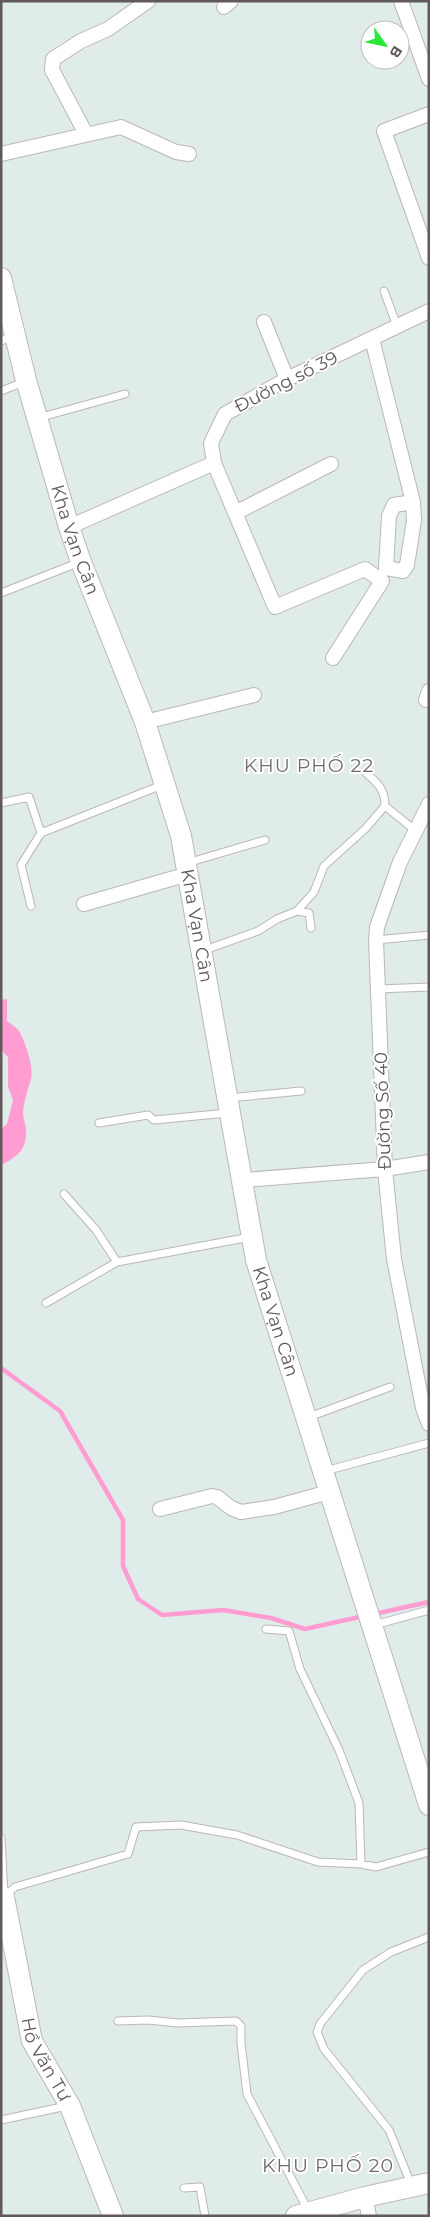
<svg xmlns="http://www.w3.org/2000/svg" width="430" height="2217" viewBox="0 0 430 2217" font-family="Montserrat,sans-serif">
	<rect width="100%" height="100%" fill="#e0ece9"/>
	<!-- water -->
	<path fill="#ff9dd3" d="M7,999V1021C11,1024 16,1027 19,1031C25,1040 34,1068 31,1079C28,1089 24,1101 23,1112C23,1119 26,1124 26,1131C27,1150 16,1158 1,1165V1129L7,1124L13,1100L8,1087V1057L1,1050V1000Z"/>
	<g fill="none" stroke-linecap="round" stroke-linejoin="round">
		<!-- stream -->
		<path stroke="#ff9dd3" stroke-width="4.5" d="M1,1368L60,1411L123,1520V1566L138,1599L162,1615L223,1610L271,1618L305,1629L364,1616
			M374,1614L429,1602"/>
		<!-- lane casing -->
		<g stroke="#bdb6b8" stroke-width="9">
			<path id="lane" d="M384,291L397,326
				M1,341L13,336
				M1,391L26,381
				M38,418L125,394
				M1,593L80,562
				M366,773C378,783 385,790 385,806
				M1,803L29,797L41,833L162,785
				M187,863L265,840
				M31,906L21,865L41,833
				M297,911L309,913L311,928
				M376,940L429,935
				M202,951L258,931L277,919L297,911L314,892L324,866L365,829L385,806L416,831
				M378,989L429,987
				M229,1098L301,1091
				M99,1123L148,1115L154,1120L228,1113
				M64,1194L96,1230L117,1262
				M46,1303L117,1262L250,1237
				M309,1417L390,1387
				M325,1471L429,1443
				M374,1625L429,1610
				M266,1629L289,1631L300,1669L339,1750L359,1803L361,1864
				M1,1838L4,1895
				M6,1895L15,1887L128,1854L136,1827L181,1825L237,1835L318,1862L361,1864L376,1867L429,1852
				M118,2021L148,2020L178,2023L236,2021L241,2026V2043L247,2094L308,2210
				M1,2120L67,2106
				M411,2184L389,2130L324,2049L317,2032L320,2024L363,1970L391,1952L429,1937
				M184,2188L200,2187L205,2216"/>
		</g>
		<!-- street casing -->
		<g stroke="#bdb6b8" stroke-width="16">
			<path id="street" d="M401,1L429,79
				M224,7L231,1
				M429,114L384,131L429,258
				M86,134L52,70L53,59L81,41L108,29L148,1
				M1,154L121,127L176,152L189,154
				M264,322L287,379
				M372,339L413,502L414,520L407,565L403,571L386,568L389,516L394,505L413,502
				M214,463L275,607L365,569L382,581L333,658
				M235,513L331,464
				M69,527L214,463L211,443L225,414L287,379L429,311
				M426,700L429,691
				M145,722L254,695
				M429,804L400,862L377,927L376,940L385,1169L394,1259L423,1408L429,1424
				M84,904L188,874
				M243,1180L385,1169L429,1162
				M160,1509L212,1496L217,1497L231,1508L241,1512L274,1507L329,1492
				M365,2197L369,2216"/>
		</g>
		<!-- secondary casing -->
		<g stroke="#bfb6b9" stroke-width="22">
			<g id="secondary">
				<path id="s1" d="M1,278L26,380L69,527L81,562L145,722L181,836L256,1260L429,1805"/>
				<path id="s2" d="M1,1898L4,1897L32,2041L70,2106L113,2216"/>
				<path d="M296,2216L365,2197L429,2183"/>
			</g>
		</g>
		<!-- lane -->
		<use href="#lane" stroke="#fff" stroke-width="7"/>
		<!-- street -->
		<use href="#street" stroke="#fff" stroke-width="14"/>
		<!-- secondary -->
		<use href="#secondary" stroke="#fff" stroke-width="20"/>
	</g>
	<g text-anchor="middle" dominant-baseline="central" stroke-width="4" stroke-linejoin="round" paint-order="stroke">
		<!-- street labels -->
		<g font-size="18" fill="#61595c" stroke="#fff">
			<text transform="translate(286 382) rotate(-27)">Đường số 39</text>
			<text stroke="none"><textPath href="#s1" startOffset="272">Kha Vạn Cân</textPath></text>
			<text stroke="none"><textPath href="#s1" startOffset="678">Kha Vạn Cân</textPath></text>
			<text transform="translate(383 1111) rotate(-92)">Đường Số 40</text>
			<text stroke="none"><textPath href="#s1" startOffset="1082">Kha Vạn Cân</textPath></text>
			<text stroke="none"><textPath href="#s2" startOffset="172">Hồ Văn Tư</textPath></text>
		</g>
		<!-- neighbourhood labels -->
		<g font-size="19" letter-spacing="1" fill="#736a6e" stroke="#fff">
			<text x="309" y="765">KHU PHỐ 22</text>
			<text x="328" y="2165">KHU PHỐ 20</text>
		</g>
	</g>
	<!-- border -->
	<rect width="430" height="2217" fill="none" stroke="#61595c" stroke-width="5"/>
	<!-- north arrow -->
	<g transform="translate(385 45) rotate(123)"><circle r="24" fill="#ffffff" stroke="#c0bdbe"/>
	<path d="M0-4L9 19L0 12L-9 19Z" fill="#2ae83a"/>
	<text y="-8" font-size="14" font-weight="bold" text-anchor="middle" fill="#61595c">B</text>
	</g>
</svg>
